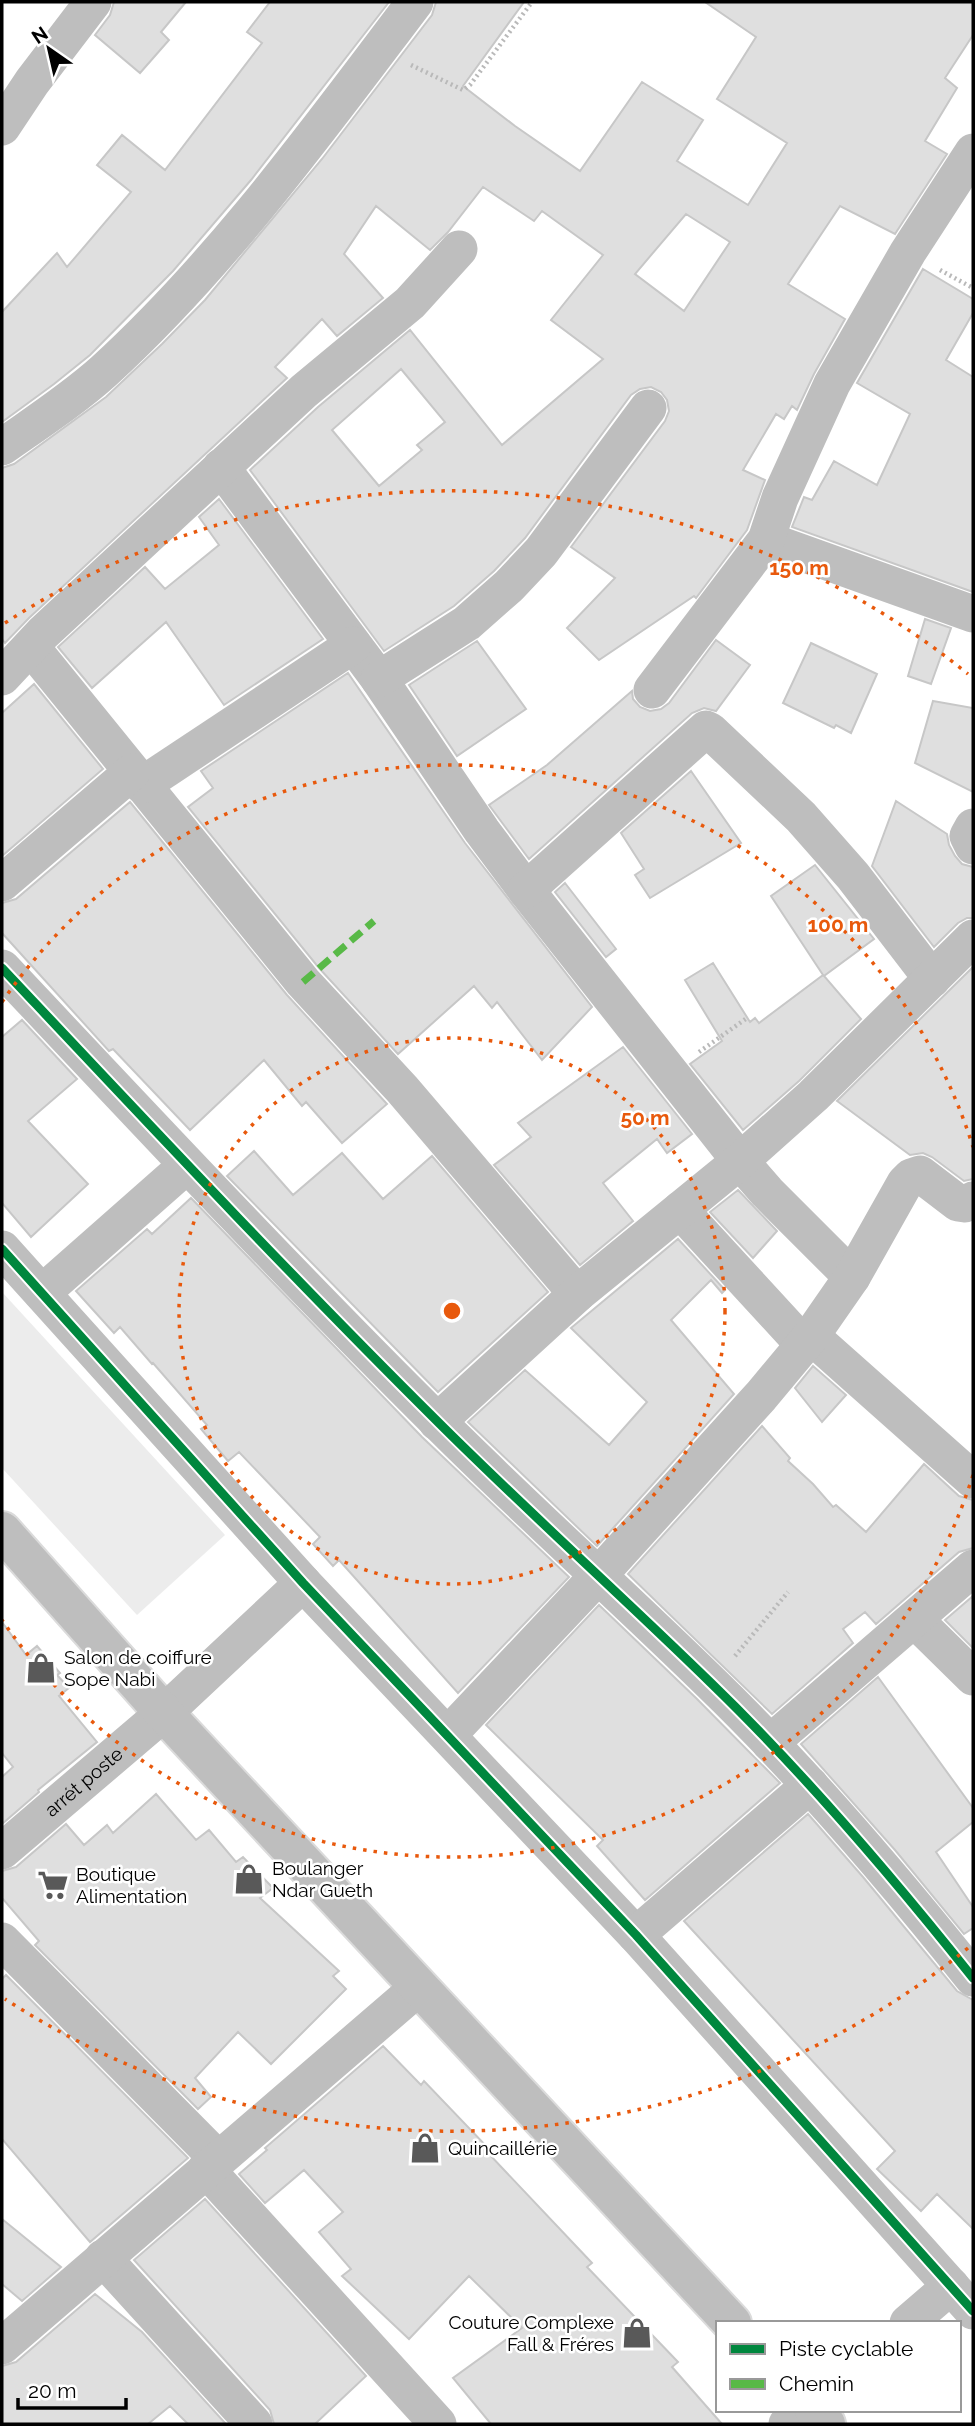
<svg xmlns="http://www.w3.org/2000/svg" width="975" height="2426" viewBox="0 0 975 2426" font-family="Raleway,sans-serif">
	<rect width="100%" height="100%" fill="#fff"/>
	<!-- green -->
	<path fill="#ececec" d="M2,1292L225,1535L137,1615L2,1468Z"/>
	<!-- building -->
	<path fill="#dfdfdf" stroke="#c7c7c7" stroke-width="2" fill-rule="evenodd" d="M114,2H186L161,32L169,40L140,73L95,35L110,15Z
		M270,2H389L251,180L173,271L90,355L54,384L2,422V312L57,253L67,267L131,192L97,165L122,135L165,170L262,43L247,32Z
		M436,2H524L463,86L515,126L580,171L642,82L703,120L677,161L748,205L787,143L717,99L756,37L705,2H973V35L945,78L957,88L925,141L947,154L895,234L840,206L788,284L845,319L814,374L797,410L792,406L784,419L776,414L743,470L765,480L747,530L696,598L694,596L599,660L567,628L615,578L571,547L665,421L669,411L667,400L661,392L651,387L640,389L631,395L525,538L494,571L454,606L384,651L250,470L318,407L410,330L502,445L603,359L551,320L603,255L542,211L534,221L483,187L448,232L430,250L376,206L344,254L383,298L337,336L322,319L275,367L287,378L29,618L5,643L2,639V468L14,464L106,397L162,344L205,300L322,159L432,15ZM686,214L730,242L684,311L635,274ZM401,369L445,422L417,445L422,450L379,486L332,430Z
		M923,269L973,299V313L946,360L973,377V592L792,527L804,497L812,500L834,461L877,485L910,414L857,383Z
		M219,499L323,639L224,705L166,622L92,688L58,647L145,567L165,589L219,545L199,517Z
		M925,619L951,628L931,684L908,676Z
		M716,640L750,665L716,711L704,708L692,713L529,859L489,805L547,765L632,691L633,699L640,707L650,711L661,709L669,703Z
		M477,641L526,709L457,756L409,685Z
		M811,643L877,674L851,733L836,725L834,728L783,703Z
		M348,673L465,843L592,1007L542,1060L497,1002L492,1008L474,986L398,1054L319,968L188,807L213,788L201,771Z
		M34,684L103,769L2,856V713Z
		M933,701L973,708V792L915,763Z
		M691,771L741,843L650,898L635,875L644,869L621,833Z
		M896,801L947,834L949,845L955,856L962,864L973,867V918H967L958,923L934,947L872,866Z
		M130,802L287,995L387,1104L342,1143L306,1102L302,1106L264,1060L190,1130L113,1049L109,1051L2,933V903L16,899Z
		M815,865L874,939L824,976L861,1019L799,1081L743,1130L690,1064L722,1041L685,980L713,963L750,1022L755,1018L759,1023L823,975L771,896Z
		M565,883L616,949L606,957L555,892Z
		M973,967V1179L964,1181L932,1157L923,1153L910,1155L837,1101Z
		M22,1020L77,1079L28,1121L88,1184L31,1237L2,1203V1037Z
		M623,1047L692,1134L667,1153L657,1139L603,1183L633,1221L580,1265L494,1165L531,1137L518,1123Z
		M254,1151L293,1195L342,1153L383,1199L432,1156L548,1292L438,1392L227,1176Z
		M738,1190L777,1231L753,1258L710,1212Z
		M191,1198L422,1437L569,1577L458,1693L339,1560L333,1566L313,1544L320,1537L239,1452L228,1461L201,1429L207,1425L153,1363L152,1364L120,1327L114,1333L76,1291L147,1229L152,1234Z
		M678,1239L725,1290L722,1293L711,1280L671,1320L734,1394L597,1546L468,1422L525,1370L609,1445L647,1402L571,1328Z
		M813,1366L846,1395L822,1422L795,1388Z
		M762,1426L790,1458L788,1461L813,1484L833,1507L836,1505L866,1532L924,1464L959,1496L973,1500V1548L959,1552L876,1624L865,1612L843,1629L853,1643L772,1714L628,1574Z
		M973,1596V1648L945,1620Z
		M599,1605L696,1698L780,1783L645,1900L597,1846L603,1840L486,1725Z
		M2,1622L26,1655L37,1646L60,1673L57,1675L69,1688L59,1696L97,1742L38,1790L39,1792L2,1824V1777L13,1767L2,1753Z
		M878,1677L973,1808V1822L936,1852L973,1907V1928L964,1934L895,1850L801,1744Z
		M156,1794L196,1840L209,1830L236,1862L243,1857L273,1888L260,1898L339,1971L333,1976L346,1989L271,2064L238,2032L195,2078L211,2097L198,2109L35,1945L39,1941L2,1898V1871L16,1867L66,1824L84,1845L107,1825L113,1833Z
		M808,1814L863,1877L957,1991L973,2000V2229L937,2194L921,2211L877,2169L895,2151L684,1921Z
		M6,1975L188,2158L90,2242L2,2139V1979Z
		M383,2046L421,2085L424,2081L491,2151L488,2153L592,2263L587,2267L678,2362L672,2367L722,2424H491L453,2378L522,2328L469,2276L409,2339L342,2276L351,2269L319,2232L343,2212L304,2170L265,2203L239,2174L267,2150L265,2148Z
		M205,2199L366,2376L315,2424H274L270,2410L134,2260Z
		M2,2219L61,2267L22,2301L2,2284Z
		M95,2294L142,2332L226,2424H188L170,2406L148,2424H2V2366L16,2362Z"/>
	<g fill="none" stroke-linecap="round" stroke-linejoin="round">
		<!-- trunk casing -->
		<g stroke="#dbdbdb" stroke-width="42">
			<path id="trunk" d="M2,1531L164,1713L732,2323
				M814,2410L826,2424"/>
		</g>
		<!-- path -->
		<path stroke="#b9b9b9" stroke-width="4.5" stroke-dasharray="2 3.5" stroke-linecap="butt" d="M411,65L463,90L470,85L532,2
			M940,270L973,288
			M699,1052L747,1018
			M735,1656L788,1592"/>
		<!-- minor -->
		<g stroke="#bebebe" stroke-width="37">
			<path d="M2,127L32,82L93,2"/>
			<path d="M2,447C36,423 73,399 104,371C222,263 319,129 415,2"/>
			<path d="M221,467L379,679L482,831L526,890L740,1161L767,1192L852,1277"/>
			<path d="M766,540L973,614"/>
			<path d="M31,647L303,982L402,1089L577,1294"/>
			<path d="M2,677L43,633L304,391L410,303L459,249"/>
			<path d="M379,679L467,623L509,586L541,552L648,408"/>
			<path d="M652,690L766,540L780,498L832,384L908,252L973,152"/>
			<path d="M142,785L353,645"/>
			<path d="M973,827L968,836L973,846"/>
			<path d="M2,883L132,772"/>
			<path d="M526,890L706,729L710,731L801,817L853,876L932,979"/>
			<path d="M2,968C145,1120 288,1273 436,1420C526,1510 620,1594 711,1683C806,1775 891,1875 973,1978"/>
			<path d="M680,1210L804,1345"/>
			<path d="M2,1249L303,1583L636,1935L973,2311"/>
			<path d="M42,1293L187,1165"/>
			<path d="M811,1336L973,1480"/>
			<path d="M437,1422L577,1294L740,1161L813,1096L973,938"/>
			<path d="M915,1620L973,1677"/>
			<path d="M448,1735L598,1576L761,1396L811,1336L852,1277L905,1183L911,1177L920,1174L958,1203L965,1204L973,1200"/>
			<path d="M770,1743L973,1568"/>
			<path id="s1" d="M2,1851L164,1713L303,1583"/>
			<path d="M636,1935L810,1785"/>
			<path d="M2,1941L218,2159"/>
			<path d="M206,2169L438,2424"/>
			<path d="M103,2258L254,2424"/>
			<path d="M908,2323L951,2286"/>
			<path d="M2,2346L419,1987"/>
			<path d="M787,2424L806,2410"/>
		</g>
		<!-- trunk -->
		<use href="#trunk" stroke="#bebebe" stroke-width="38"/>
		<!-- quiet -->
		<path stroke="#58b947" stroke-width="7" stroke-dasharray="14 7" stroke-linecap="butt" d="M303,982L374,921"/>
		<!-- cycleway casing -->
		<g stroke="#fff" stroke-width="13">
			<path id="cycleway" d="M2,968C145,1120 288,1273 436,1420C526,1510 620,1594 711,1683C806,1775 891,1875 973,1978
				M2,1249L303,1583L636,1935L973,2311"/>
		</g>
		<!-- cycleway -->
		<use href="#cycleway" stroke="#00873e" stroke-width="9"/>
	</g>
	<!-- distance rings -->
	<g fill="none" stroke="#e8590c" stroke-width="3.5" stroke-dasharray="3.5 7">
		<circle cx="452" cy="1311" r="273"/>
		<path d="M973 1475A546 546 0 0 1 2 1620M2 1002A546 546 0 0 1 973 1147"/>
		<path d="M968 1948A820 820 0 0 1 5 1999M5 623A820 820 0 0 1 968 674"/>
	</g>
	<!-- icons -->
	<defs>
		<g id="shop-bare" transform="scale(2.415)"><path d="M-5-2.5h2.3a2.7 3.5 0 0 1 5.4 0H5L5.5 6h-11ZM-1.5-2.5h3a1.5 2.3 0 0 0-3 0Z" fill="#595959" stroke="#fff" stroke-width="2.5" paint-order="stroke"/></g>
		<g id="supermarket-bare" transform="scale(2.415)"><path d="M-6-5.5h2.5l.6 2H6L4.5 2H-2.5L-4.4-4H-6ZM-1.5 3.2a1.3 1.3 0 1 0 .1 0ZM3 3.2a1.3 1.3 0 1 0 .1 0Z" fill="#595959" stroke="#fff" stroke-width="2.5" paint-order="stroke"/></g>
	</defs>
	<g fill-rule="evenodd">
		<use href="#shop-bare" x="41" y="1668"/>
		<use href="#shop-bare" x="249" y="1879"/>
		<use href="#supermarket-bare" x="53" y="1885"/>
		<use href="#shop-bare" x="425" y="2148"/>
		<use href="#shop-bare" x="637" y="2333"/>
	</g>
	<g text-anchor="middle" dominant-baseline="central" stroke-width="5" stroke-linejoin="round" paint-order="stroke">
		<!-- poi labels -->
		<g font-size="19" fill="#000" stroke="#fff" text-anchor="start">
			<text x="64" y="1657">Salon de coiffure<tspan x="64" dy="22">Sope Nabi</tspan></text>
			<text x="272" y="1868">Boulanger<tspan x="272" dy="22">Ndar Gueth</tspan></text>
			<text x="76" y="1874">Boutique<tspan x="76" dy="22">Alimentation</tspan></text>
			<text x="448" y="2148">Quincaillérie</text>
			<text x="614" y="2322" text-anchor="end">Couture Complexe<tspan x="614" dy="22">Fall &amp; Fréres</tspan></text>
		</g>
		<!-- street labels -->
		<g font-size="19" fill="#000" stroke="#fff">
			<text stroke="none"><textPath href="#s1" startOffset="107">arrét poste</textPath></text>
		</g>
	</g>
	<circle cx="452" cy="1311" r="10" fill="#e8590c" stroke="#fff" stroke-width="3.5"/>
	<g font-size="21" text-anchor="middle" font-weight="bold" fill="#e8590c" stroke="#fff" stroke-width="5" stroke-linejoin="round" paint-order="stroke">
		<text x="799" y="575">150 m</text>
		<text x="838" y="932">100 m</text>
		<text x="645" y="1125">50 m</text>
	</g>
	<!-- border -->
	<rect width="975" height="2426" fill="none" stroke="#000000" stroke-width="7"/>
	<!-- legend -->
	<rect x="716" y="2321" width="245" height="91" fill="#ffffff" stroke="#999999" stroke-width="2"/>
	<rect x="730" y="2344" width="35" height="10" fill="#00873e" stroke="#999999" stroke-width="2"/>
	<text x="779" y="2356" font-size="21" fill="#000000">Piste cyclable</text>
	<rect x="730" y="2379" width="35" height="10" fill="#58b947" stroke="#999999" stroke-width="2"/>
	<text x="779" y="2391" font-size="21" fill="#000000">Chemin</text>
	<!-- north arrow -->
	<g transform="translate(49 49) rotate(326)" stroke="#ffffff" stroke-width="5" paint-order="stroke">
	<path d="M0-5L12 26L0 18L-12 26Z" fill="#000000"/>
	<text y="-10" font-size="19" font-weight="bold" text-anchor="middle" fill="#000000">N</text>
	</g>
	<!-- scale -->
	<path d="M18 2398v10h108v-10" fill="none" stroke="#000000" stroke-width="3.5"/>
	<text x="28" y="2398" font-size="21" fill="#000000" stroke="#ffffff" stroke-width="5" paint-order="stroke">20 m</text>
</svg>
